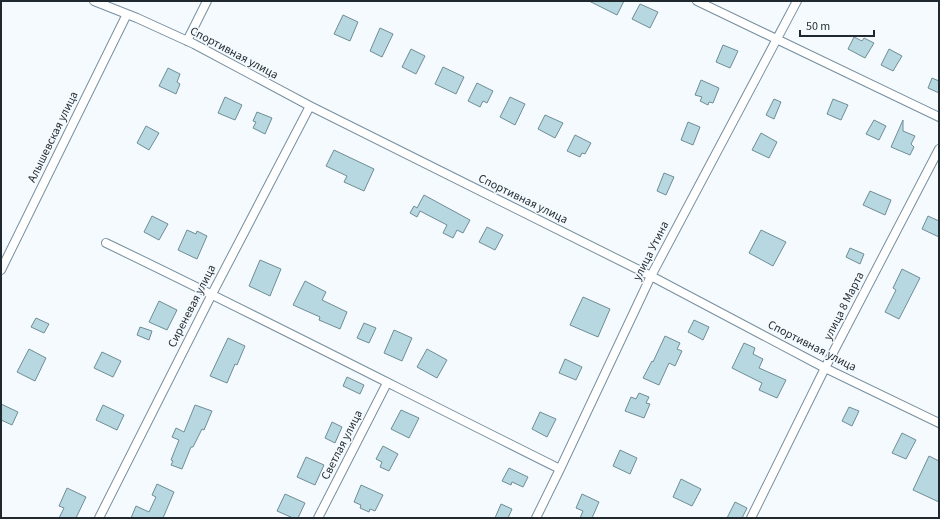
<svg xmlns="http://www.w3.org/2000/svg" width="940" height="519" viewBox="0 0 940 519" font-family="'Source Sans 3',sans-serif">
	<rect width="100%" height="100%" fill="#f5fafe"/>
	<!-- building -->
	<path fill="#b7d8e1" stroke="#6f8d96" d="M589,1H624L617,15Z
		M640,4L658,12L650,28L632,19Z
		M343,15L358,22L350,41L334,34Z
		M380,28L393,34L382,57L370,51Z
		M854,37L862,41L864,38L874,43L865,58L848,49Z
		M723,45L738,51L730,68L716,62Z
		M411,49L425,56L416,74L402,67Z
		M889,49L902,56L893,71L881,65Z
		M443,67L464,77L456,94L435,84Z
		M168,68L180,74L177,82L180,84L176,94L159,86Z
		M932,78L939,81V93L928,88Z
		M701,80L719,88L713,103L709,102L708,105L700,101L702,97L695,95Z
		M477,83L493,91L487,103L483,101L480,107L468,101Z
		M225,97L242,105L235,120L218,113Z
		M510,97L525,104L515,125L500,117Z
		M774,99L781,102L774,119L766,115Z
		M833,99L848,105L841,120L827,114Z
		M257,112L272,118L265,134L253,128L256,122L253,121Z
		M545,115L563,123L555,138L538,129Z
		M874,120L886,126L879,140L866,134Z
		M903,120V131L915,136L911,144L914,147L910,155L891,147Z
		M688,122L700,127L693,145L681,140Z
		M146,126L159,133L149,150L137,143Z
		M761,133L777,142L769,158L752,150Z
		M575,135L591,143L585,154L582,153L580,157L567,151Z
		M334,150L374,169L364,191L344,182L347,176L326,166Z
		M664,173L674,177L666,195L657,191Z
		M870,191L891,200L885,215L863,205Z
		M424,195L470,220L463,233L457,230L453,238L443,233L447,225L420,211L417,217L410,213L414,206L417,208Z
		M152,216L168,224L159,240L144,232Z
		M928,216L939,221V237L922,229Z
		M487,227L503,235L495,250L479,242Z
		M187,230L196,234L197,231L207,236L197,259L178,250Z
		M761,230L786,242L773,266L749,253Z
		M850,248L864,254L860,264L846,257Z
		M260,260L281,269L270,296L249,286Z
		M902,269L920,278L899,319L885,312L896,290L893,288Z
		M305,281L326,292L322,300L347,312L340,329L319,320L320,317L293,305Z
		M583,297L610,309L598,337L570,325Z
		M159,301L177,310L167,330L149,322Z
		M36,318L49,324L44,333L31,327Z
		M694,320L709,327L703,340L688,332Z
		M364,323L376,328L369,343L357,338Z
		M140,327L152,331L149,340L137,335Z
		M394,330L412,338L402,361L384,353Z
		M665,336L680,343L677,349L682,351L675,366L669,363L659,385L643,378L652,361L653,362Z
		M228,338L245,346L237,365L235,364L227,383L210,376Z
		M744,343L755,348L753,354L763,359L759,368L786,380L777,398L759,390L762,383L732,368Z
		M29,349L46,358L35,381L17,372Z
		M427,349L447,360L437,378L417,367Z
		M102,352L121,361L113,377L94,368Z
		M565,359L582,367L576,380L559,373Z
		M347,377L364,385L360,394L343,386Z
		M639,393L649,397L646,403L650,404L644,418L625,411L631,397L636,399Z
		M1,404L18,412L12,425L1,420Z
		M103,405L124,415L117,430L96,420Z
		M195,405L212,411L204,430L202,429L193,447H191L182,469L171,465L173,461L171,460L179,440L172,437L176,428L184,432Z
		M849,407L859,411L852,426L842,421Z
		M401,410L419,418L409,438L391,429Z
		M540,412L556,419L547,437L532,429Z
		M332,422L342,427L335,443L325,438Z
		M902,433L916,440L906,459L892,453Z
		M383,446L398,454L389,471L380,467L382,462L376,459Z
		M620,450L637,458L630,474L613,466Z
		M929,456L939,461V502L913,490Z
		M306,457L324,465L315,485L297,477Z
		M509,468L528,477L523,487L512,482L511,485L502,481Z
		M681,479L701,489L692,506L673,497Z
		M157,484L174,492L163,518H131L136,506L149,512L156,497L152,495Z
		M361,485L383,495L375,511L370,509L369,512L360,508L361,505L354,502Z
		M67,488L86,497L76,518H59L64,508L59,506Z
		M285,494L305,503L298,518H293L277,511Z
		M582,494L599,502L592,518H580L583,511L576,508Z
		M735,502L747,508L742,518H727Z
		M501,504L512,509L508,518H495Z"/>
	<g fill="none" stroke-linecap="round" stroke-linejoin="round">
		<!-- street casing -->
		<g stroke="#778f9f" stroke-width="10">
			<path id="street" d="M94,1L137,18L194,44L310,106L651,276L825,368L939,423
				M697,1L939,117
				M187,41L207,1
				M106,243C258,316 409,394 560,469
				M1,270L127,14
				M99,518L212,294L310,106
				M318,518L387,383
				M536,518L560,469L651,276L797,1
				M751,518L825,368L939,149"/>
		</g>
		<!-- street -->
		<use href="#street" stroke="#fff" stroke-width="8"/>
	</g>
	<g text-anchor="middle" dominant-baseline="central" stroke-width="3" stroke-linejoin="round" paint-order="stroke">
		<!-- street labels -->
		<g font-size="12" fill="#1f292f" stroke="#f5fafe">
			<text transform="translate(234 53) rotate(28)">Спортивная улица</text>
			<text transform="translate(53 137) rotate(-64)">Алышевская улица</text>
			<text transform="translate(523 199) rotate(26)">Спортивная улица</text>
			<text transform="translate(651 251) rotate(-63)">улица Утина</text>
			<text transform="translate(192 306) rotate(-63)">Сиреневая улица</text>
			<text transform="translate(844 306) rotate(-63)">улица 8 Марта</text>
			<text transform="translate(812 346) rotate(27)">Спортивная улица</text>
			<text transform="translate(342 445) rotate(-63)">Светлая улица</text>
		</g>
	</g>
	<!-- border -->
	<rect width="940" height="519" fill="none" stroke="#1f292f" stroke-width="4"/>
	<!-- scale -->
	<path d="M800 30v6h74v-6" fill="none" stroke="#1f292f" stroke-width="2"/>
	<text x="806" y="30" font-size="12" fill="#1f292f" stroke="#f5fafe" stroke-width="3" paint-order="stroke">50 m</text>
</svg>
